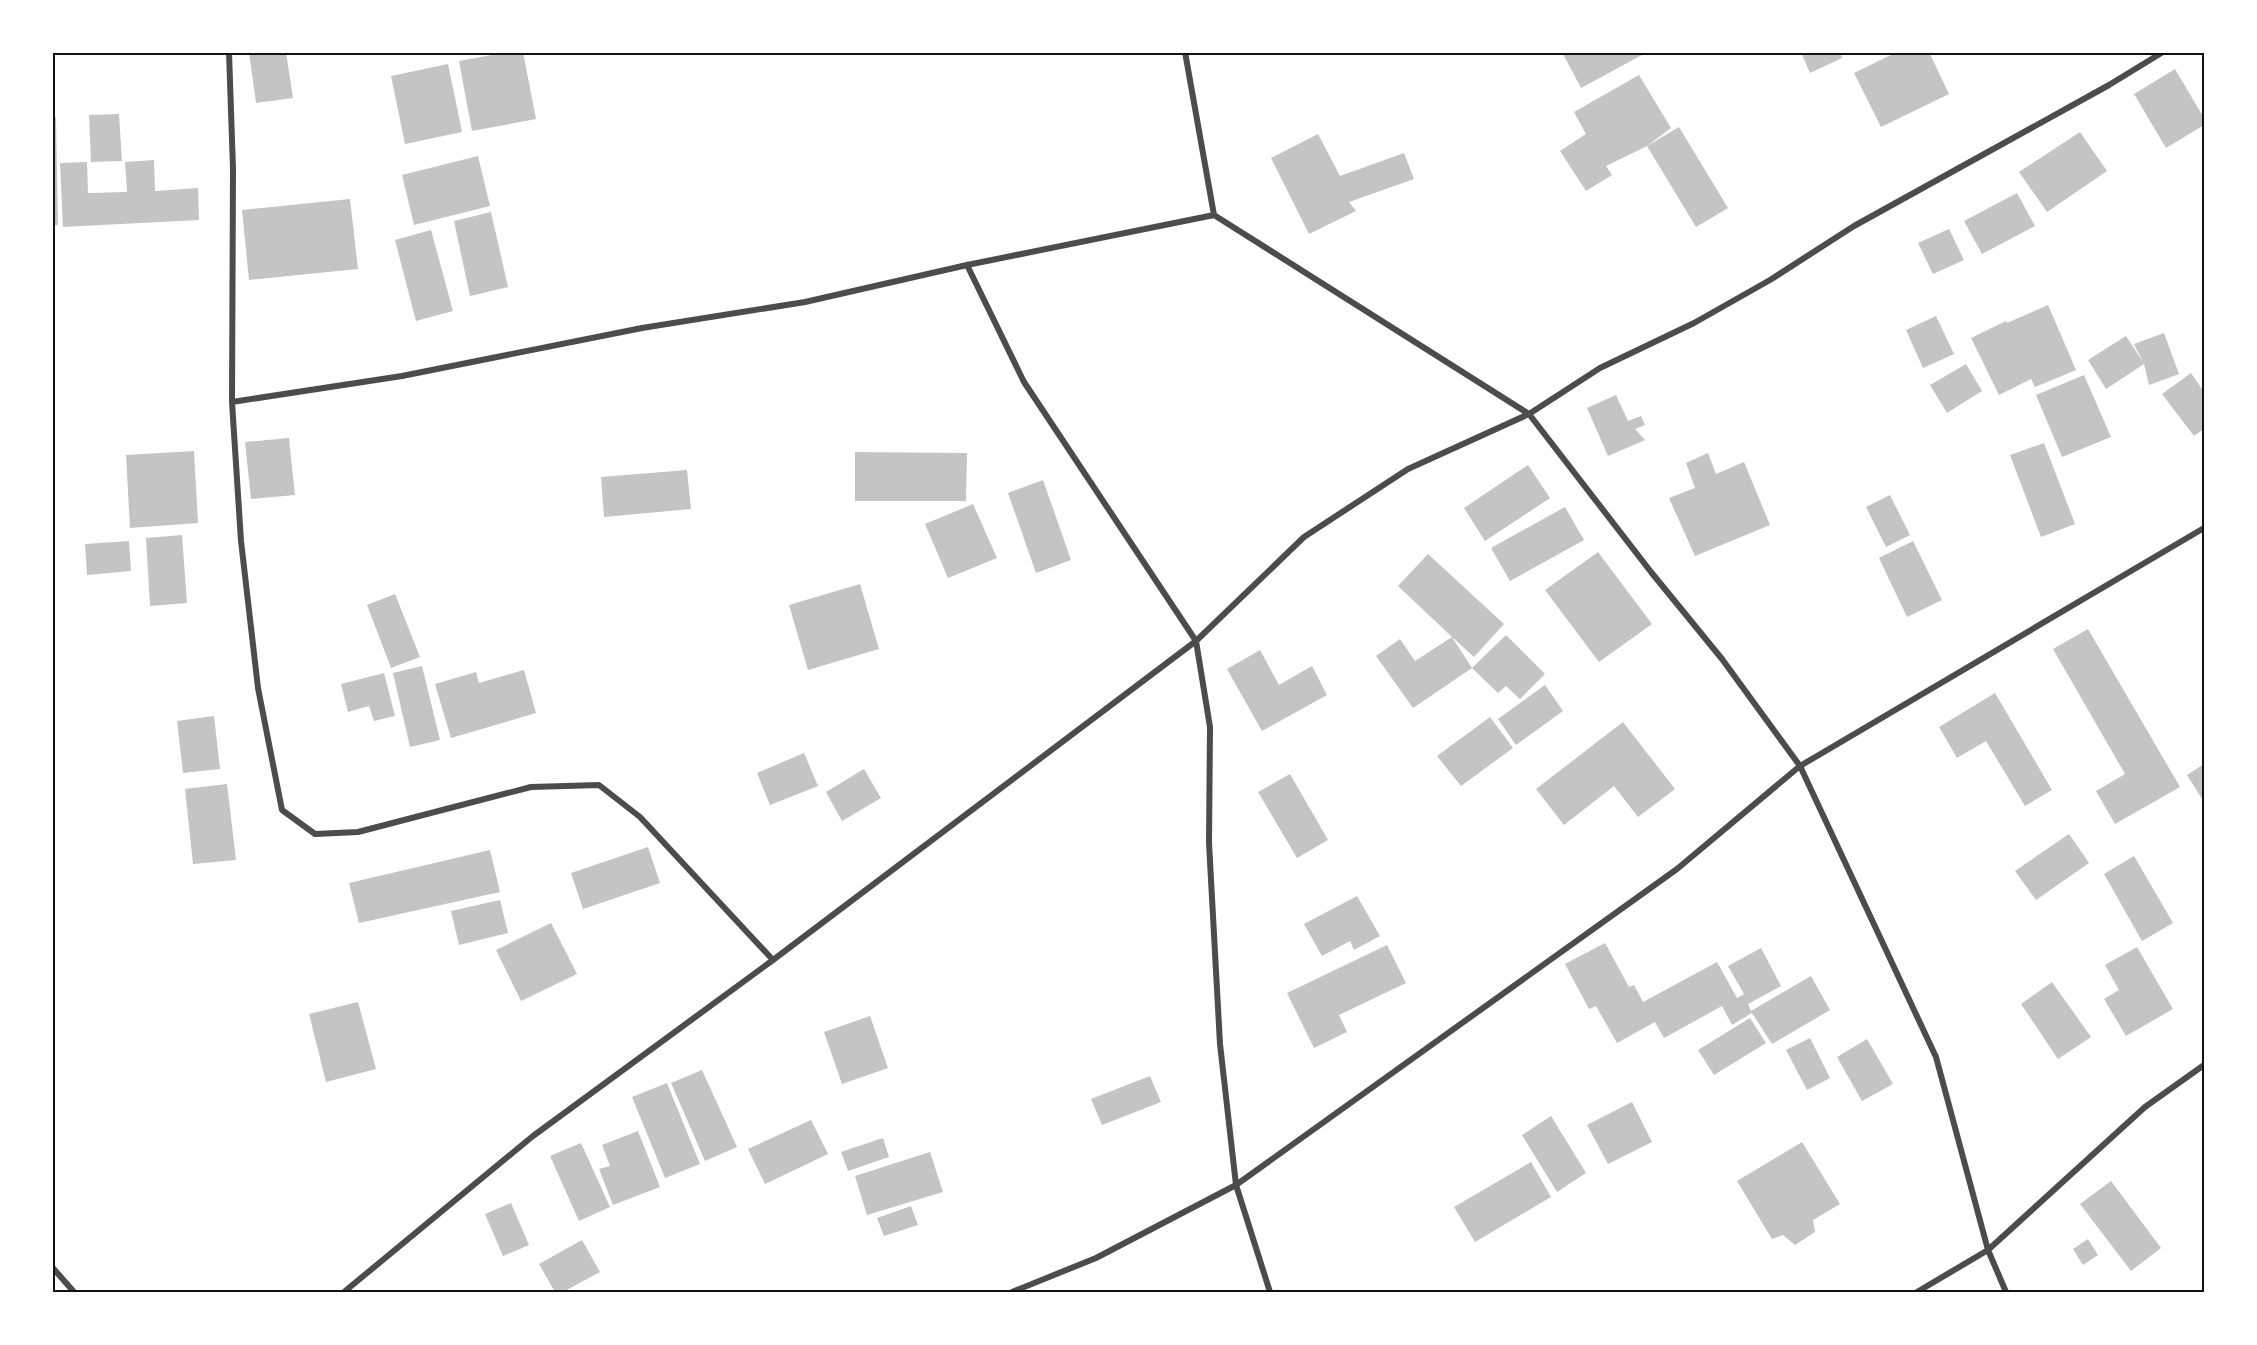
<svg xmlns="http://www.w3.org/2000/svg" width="2257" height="1345" viewBox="0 0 2257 1345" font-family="'Public Sans',sans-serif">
	<rect width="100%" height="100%" fill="#fff"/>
	<!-- building -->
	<path fill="#c4c4c4" d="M249,52H286L293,98L256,103Z
		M508,52H523L536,119L472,131L459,61Z
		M1562,52H1641L1642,55L1581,88Z
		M1801,52H1840L1842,58L1810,73Z
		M1897,52H1929L1949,94L1881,127L1854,73Z
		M448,64L462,132L405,144L391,76Z
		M2175,69L2204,118V125L2166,148L2134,94Z
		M1639,75L1671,128L1647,146L1679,127L1728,208L1696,227L1647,146L1606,166L1612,175L1586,191L1560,151L1586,134L1574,112Z
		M119,114L122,161L91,162L89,115Z
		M52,117H56L58,225H52Z
		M2080,132L2107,171L2047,212L2019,172Z
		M1318,134L1340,176L1404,153L1414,179L1349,202L1356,211L1309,234L1271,158Z
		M478,156L490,206L414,225L402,175Z
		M154,160L155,191L198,188L199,220L63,227L60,163L87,162L88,193L127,192L125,162Z
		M2017,193L2035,226L1982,254L1964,221Z
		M350,199L358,269L249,280L242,210Z
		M491,212L508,287L470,296L454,221Z
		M1949,229L1964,260L1933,274L1918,243Z
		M431,230L453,311L416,321L395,240Z
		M2048,305L2076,370L2035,387L2031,379L1999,395L1971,338L2006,321L2007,323Z
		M1936,316L1954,354L1923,368L1906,330Z
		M2164,333L2179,374L2149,385L2144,364L2106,389L2088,360L2126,336L2143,362L2134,344Z
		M1966,364L1982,391L1947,413L1930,385Z
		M2191,373L2204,392V429L2194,436L2162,394Z
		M2084,375L2111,437L2062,457L2036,395Z
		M1616,395L1628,421L1641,416L1645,425L1635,429L1645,440L1608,456L1587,408Z
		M289,438L295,495L251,499L245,442Z
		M2044,443L2075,524L2041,537L2010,455Z
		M194,451L198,523L130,528L126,455Z
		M855,452L967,453L966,501H855Z
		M1708,453L1716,474L1744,462L1770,525L1695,556L1669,498L1695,488L1686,463Z
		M1528,465L1550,498L1485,541L1464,508Z
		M687,470L691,509L604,517L601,477Z
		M1043,480L1071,560L1036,573L1008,493Z
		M1890,495L1910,535L1886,547L1866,507Z
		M973,504L997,558L948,578L925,524Z
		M1565,507L1584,540L1510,581L1491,548Z
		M182,535L187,603L150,606L146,538Z
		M129,541L131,571L87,575L85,544Z
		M1913,541L1942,600L1907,617L1879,558Z
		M1598,552L1652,624L1599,662L1545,590Z
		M1428,554L1504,624L1474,657L1452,637L1472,668L1413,708L1376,656L1400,639L1415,661L1452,637L1398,586Z
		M860,584L879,649L808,670L789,605Z
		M395,594L420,657L391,668L367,605Z
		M2088,629L2180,787L2115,824L2096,791L2125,774L2053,649Z
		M1506,635L1545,674L1520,699L1506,686L1498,693L1472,668Z
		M1260,650L1279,685L1312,666L1327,695L1262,731L1227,669Z
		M422,666L440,740L410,747L393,673Z
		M524,670L536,713L451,738L435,684L476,672L479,683Z
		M384,673L395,716L374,721L369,706L348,712L341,684Z
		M1545,685L1563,711L1516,745L1498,719Z
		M1995,693L2052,790L2025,806L1986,741L1957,758L1939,727Z
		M214,716L220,769L183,773L177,721Z
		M1490,717L1513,748L1461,786L1437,756Z
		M1623,722L1675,789L1638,817L1614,786L1564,825L1536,789Z
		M804,753L818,786L770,805L757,773Z
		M2204,764V802L2187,775Z
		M864,769L881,798L842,821L826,792Z
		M1290,774L1328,840L1297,858L1258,792Z
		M227,784L236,860L193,864L185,789Z
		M2069,834L2089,863L2036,900L2015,871Z
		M648,847L660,883L583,909L571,873Z
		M490,850L500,892L359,923L349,883Z
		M2134,856L2173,923L2142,941L2104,874Z
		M1357,896L1380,936L1354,950L1350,941L1322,956L1304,924Z
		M500,900L508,933L459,945L451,911Z
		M551,923L577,974L521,1001L496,950Z
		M1605,943L1629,987L1634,985L1643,1002L1717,962L1737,998L1744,994L1728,966L1761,948L1781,986L1748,1004L1751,1011L1811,976L1830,1010L1772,1044L1752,1013L1732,1025L1722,1006L1664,1038L1655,1022L1617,1043L1596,1006L1589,1009L1565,964Z
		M1387,945L1406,983L1339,1015L1347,1032L1314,1048L1287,993Z
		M2137,947L2173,1009L2126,1036L2104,999L2119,990L2105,965Z
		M2052,982L2091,1037L2058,1059L2021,1004Z
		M358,1002L376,1069L326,1082L309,1014Z
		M870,1016L888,1068L842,1084L824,1032Z
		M1750,1018L1766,1043L1714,1075L1698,1050Z
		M1810,1038L1830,1078L1807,1090L1786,1050Z
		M1867,1039L1893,1084L1862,1101L1837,1057Z
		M702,1070L737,1147L705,1161L671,1083Z
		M1150,1076L1161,1102L1102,1125L1091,1099Z
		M667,1083L700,1164L665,1178L632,1097Z
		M1632,1102L1652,1142L1608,1164L1587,1125Z
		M1551,1116L1586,1173L1557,1192L1522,1135Z
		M811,1120L828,1154L765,1184L748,1149Z
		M638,1131L660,1187L613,1205L599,1169L610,1166L602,1145Z
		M883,1138L889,1157L848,1171L841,1152Z
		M1802,1142L1840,1204L1813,1220L1815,1232L1795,1245L1783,1235L1772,1239L1737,1181Z
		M581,1143L610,1207L579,1221L550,1156Z
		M930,1152L943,1192L867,1215L855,1176Z
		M1531,1162L1551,1197L1475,1242L1454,1207Z
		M2111,1181L2161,1248L2131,1271L2080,1204Z
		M511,1203L529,1245L503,1256L485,1214Z
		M911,1206L918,1225L884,1236L877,1218Z
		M2088,1239L2098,1255L2083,1265L2073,1249Z
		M582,1240L600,1272L563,1292H555L539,1264Z"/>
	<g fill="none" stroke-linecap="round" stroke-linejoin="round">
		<!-- minor -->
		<path stroke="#4c4c4c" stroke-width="6" d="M229,52L233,169L232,402L241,541L258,688L282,810L315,834L358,832L531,787L599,785L640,817L773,960
			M1185,52L1214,215L1529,414L1651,572L1722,659L1800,766L1936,1057L1988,1250L2006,1292
			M967,265L1024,382L1196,641L1210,727L1209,843L1220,1044L1236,1185L1270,1292
			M232,402L402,376L642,328L805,302L967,265L1214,215
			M52,1267L74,1292
			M344,1292L533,1136L773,960L1196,641L1304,537L1408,469L1529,414L1600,368L1694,323L1770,280L1854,226L2109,85L2163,52
			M1012,1292L1096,1258L1236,1185L1677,869L1800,766L2204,528
			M1917,1292L1988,1250L2145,1107L2204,1065"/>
	</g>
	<!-- border -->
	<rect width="2257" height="1345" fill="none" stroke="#ffffff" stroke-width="108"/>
	<rect x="54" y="54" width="2149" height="1237" fill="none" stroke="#111" stroke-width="2"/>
</svg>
